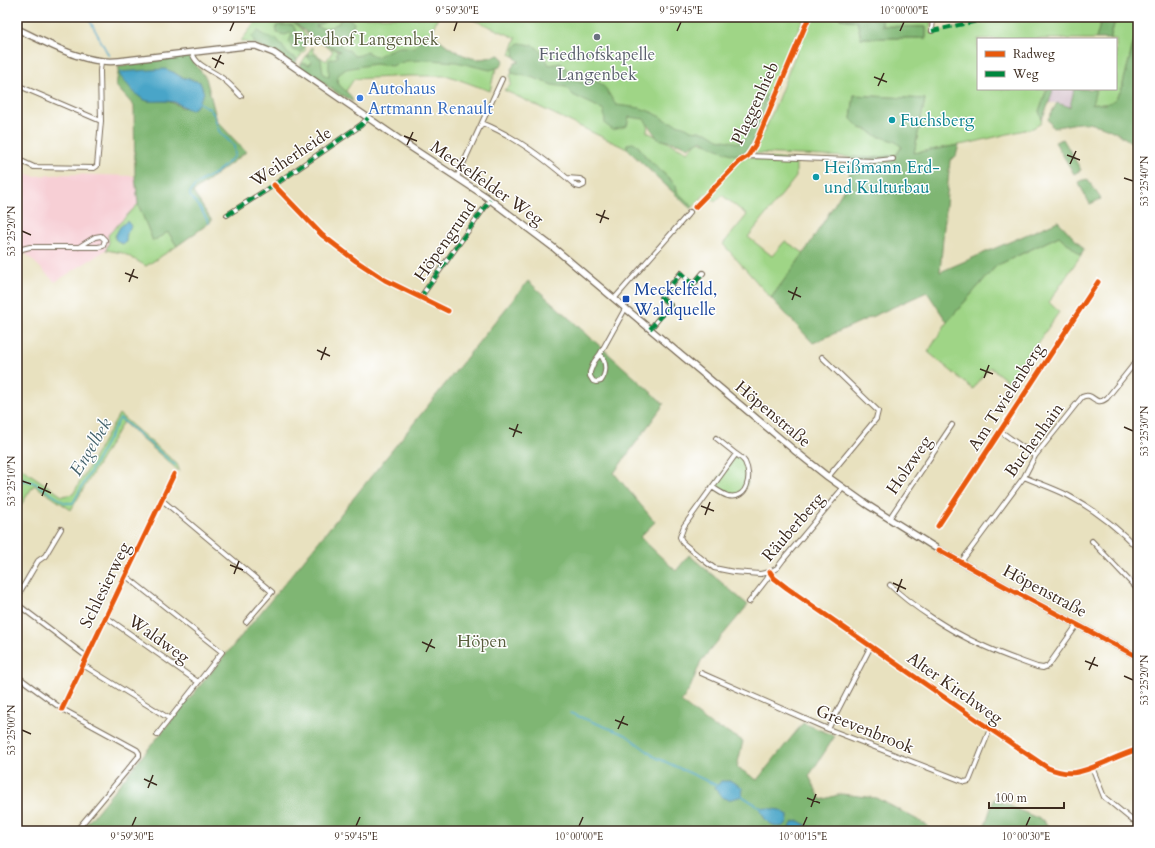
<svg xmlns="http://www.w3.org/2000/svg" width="1155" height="848" viewBox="0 0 1155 848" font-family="Cardo,serif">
	<rect width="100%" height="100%" fill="#fff"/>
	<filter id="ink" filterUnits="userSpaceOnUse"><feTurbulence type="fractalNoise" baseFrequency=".025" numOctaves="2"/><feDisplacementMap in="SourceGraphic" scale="8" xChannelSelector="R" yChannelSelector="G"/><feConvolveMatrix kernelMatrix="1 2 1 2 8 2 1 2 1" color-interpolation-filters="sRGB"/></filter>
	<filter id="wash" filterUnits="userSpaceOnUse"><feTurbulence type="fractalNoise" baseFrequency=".012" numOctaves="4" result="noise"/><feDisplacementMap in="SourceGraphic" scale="16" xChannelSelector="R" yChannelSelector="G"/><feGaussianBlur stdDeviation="0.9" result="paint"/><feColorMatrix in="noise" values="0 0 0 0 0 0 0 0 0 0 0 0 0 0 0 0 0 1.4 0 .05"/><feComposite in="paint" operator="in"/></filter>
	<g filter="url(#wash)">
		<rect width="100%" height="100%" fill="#e8e1bf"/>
		<!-- built -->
		<path fill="#f7cfd5" d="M17,170L33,176L68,174L135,176L138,204L109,235V242L106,250L55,282L24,252H17Z"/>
		<!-- industrial -->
		<path fill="#d2bdc8" d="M1053,89H1074L1070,107L1057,103H1049Z"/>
		<!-- green -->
		<path fill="#9fd586" stroke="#6d8052" d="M259,17H438L420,57H451L497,69L494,74L490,91L449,76H408L354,79L342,97L299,67L312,47L314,48L312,51L326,61L333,51L318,41L355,60L291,19L309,38L303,46L306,49L294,64L254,44L241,41Z
			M467,17H804L752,142L745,152L648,123L647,132L688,152L698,141L750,157L796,160V177L748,237L772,256L785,241L804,253L771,298L723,244L747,215L722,195L715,202L706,193L693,207L677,192L676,185L646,157L638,146L627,144V149L504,90L511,85L510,76L519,59L510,54L516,38Z
			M822,17H840L841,19L857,21L861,38H926V27L882,26V17H931L930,33L1007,18V17H1102L1096,39H1068L1063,38V39H978V89H1047L1039,111L1042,119L1040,124L1033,128L970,143L914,153L925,99L854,95L851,119L860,128L868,130L874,135L894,141L902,146L896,155L872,158L753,153C777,111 789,62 812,19L822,18Z
			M1116,17H1138V25L1122,88C1117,100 1109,107 1096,103L1091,105L1096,89H1116V39H1110Z
			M138,204L153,241L168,232L177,246L146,266L123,253L106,250L109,242L108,235Z
			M1059,236L1081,255L1049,302L1059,312L1010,383L990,367L973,389L928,352L947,322L996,266Z
			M119,414L177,464L180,472L123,422L71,510L34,485L17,511V465L62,496L73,494Z
			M736,454L744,461L748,484C732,501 731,497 712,487Z"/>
		<!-- forest -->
		<path fill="#7fb673" stroke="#5d7048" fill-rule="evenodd" d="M280,17H313L314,19L319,18V17H329V20L316,26C325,30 331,27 339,23L340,19L338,17C346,17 349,17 354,23L351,33L339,37L336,41L346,50H349L354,56L361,55L366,52L377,57C382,53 394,48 400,47C415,46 414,52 422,36L434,34C444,45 462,57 477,59C484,59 492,57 499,55L504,60L500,67L490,70L456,62L431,60L406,61L392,66L374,64L346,69L338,75L337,83L351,96L353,102L300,67L302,63L309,65L311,61L307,56L313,54L321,59L323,74L329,77V60L338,57L336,53L340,51L318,41L293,22L282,19Z
			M840,17H882V26L926,27V38H861L857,21L840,19Z
			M1102,17H1116L1110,39H1096Z
			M280,25H293L299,38L305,36L307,42L301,52L293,50L289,42L292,34L290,33L285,35L277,33L276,26Z
			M1138,25V148C1124,136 1106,125 1087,123C1076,122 1064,126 1053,128L1048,119L1057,103L1070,107L1074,89H1096L1092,105L1096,103C1109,107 1117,100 1122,88Z
			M258,31L268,37L277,39L288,54L297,59L295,65C283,61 270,57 263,46L254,42L252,36Z
			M519,43C538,45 540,48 549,65L561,63L575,79L581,83C603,75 606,91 616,105L640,108L654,113L665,120L686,127L691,130L707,132L718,139L740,143L748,136L746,124C764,120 760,111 765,95L773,98L751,145L745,153L734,155L715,148L701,140L688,148L681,144L658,139L644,119L629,117L627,126L613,130L605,124L604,110L573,95L566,87L552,85L534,78L512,73L511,69L515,63L520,62L515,58L514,48Z
			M189,56L206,78L217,121L246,152L193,192L212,221L177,246L168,232L153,241L138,204L135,176L134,106L116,86L119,66ZM173,72L181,77L200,82L183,108C171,100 161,100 147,101Z
			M1047,89H1053L1049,103L1042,119L1039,111Z
			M854,95L925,99L914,153L959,145L956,156L950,160L940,272L1058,221L1084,249L1081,255L1059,236L996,266L947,322L927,292L813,343L771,298L804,253L849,181L851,157L872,158L896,155L902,147L894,141L874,135L868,130L860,128L851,119Z
			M1063,139L1081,170L1074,174L1055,142Z
			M633,143L638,146L646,157L676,185L677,192L693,207L691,209L627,149V144Z
			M1087,179L1101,199L1090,204L1078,182Z
			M528,281L664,404L614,473L655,522L640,537L676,571L689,555L748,605L701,661L690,688L681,702L714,727L726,731L743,741L737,767L757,780L803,723L835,736L809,776L821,800L841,794L877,798L927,825L930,831H830L821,827L812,829L805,824L788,830L789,831H81L213,670L295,571Z
			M994,799L1044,821L1052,831H983Z"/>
		<!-- water -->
		<path fill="#4aa5c8" stroke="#426873" d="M165,69L173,72L181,77L200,82L204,93L196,107L191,110C184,108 180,104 174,102C165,100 157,102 148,101C137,99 127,83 120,76V72Z
			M127,221L131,226L127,233L126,242L122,244L115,239V236L120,227Z
			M17,475L25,480L21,484L19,496L17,500Z
			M721,781H731L743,788L742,796C727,801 724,801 715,788Z
			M759,807L780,810L788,815C789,832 773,828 765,819C763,816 761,810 759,807Z
			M799,821L812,829L821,827L830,831L788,830L793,822Z"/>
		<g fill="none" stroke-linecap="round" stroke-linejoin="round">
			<!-- stream -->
			<path stroke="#4aa5c8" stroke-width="1.5" d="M88,17L109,56
				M198,102L210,109L214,115L219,131L234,146L235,156C228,162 221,170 212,175C204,179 194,184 190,193V196L199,206L209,223
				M25,480L35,483L65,503H73L120,418L175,465
				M570,713L626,735L655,757L718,786
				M742,796L761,808
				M839,831H841"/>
		</g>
	</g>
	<g filter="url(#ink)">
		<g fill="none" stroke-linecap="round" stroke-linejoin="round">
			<!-- minor casing -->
			<g stroke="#786a56" stroke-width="6">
				<path id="minor" d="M932,31L933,17
					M192,52C195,66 212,70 222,78C229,83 235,90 241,96
					M17,85L101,121
					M482,123C517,137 548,161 576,186L580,187L584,185V181L580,179L567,178
					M748,156L874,161L893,159
					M17,159L34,167L94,168L97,166L101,121L100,71L101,62
					M457,177L502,79
					M274,185L322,235L356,261L385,280L448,311
					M695,207L739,162L748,156L755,145L809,17
					M227,215L274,185L361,125L368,118
					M17,254L22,249L30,247H98L103,246L105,240L101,236L95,237L79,247
					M420,298L490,200
					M614,299L690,212
					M650,329L670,305L661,297L681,273L693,285L703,273
					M600,354C607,363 607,372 601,381L596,382L593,381L590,376V372L594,362L600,354L625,309
					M822,357L878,411L876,419L828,477
					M1000,431L1035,456
					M716,438L736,454
					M1024,477C1038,483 1053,488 1067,495C1094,509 1117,527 1138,549
					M712,487C717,490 722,494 728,496C748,500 752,476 745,462C743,459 739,456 736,454L684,526L680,537L683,543L706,562L714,568L734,572L760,574L770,572
					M162,500L272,592L246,622
					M889,519L952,425
					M938,526L1098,282
					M1092,541L1138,590
					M961,562L1024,477L1035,456L1082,397C1094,391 1094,408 1107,398L1138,359
					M770,572L774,578L787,588L990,729L1048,768C1072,778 1084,771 1106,762C1116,757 1127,753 1138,749
					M126,576L222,652L157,735
					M890,585C911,606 952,632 979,644C998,653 1017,660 1037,667L1043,668L1048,666L1077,625
					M17,597L38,561L45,556L61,529
					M749,602L767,579L770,572L777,568L783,560L843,488
					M17,604L87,657
					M106,617L198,682
					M83,665L170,719
					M701,673L828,729L965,782L969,781L970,779L990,729
					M17,676L62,709L137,750L139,753V756L76,831
					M62,709L174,474
					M828,729L871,646
					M1092,767L1104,797L1132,820"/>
			</g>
			<!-- secondary casing -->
			<g stroke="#786a56" stroke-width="8">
				<path id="secondary" d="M17,29C48,43 84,65 119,61L245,46H256L274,53L409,146L485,196L554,248L650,329L794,450L828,477L866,504L939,550L1006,587L1138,657"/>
			</g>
			<!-- minor -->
			<use href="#minor" stroke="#fff" stroke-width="4"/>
			<!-- secondary -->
			<use href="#secondary" stroke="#fff" stroke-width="5.5"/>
			<!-- quiet -->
			<path stroke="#00873e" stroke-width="4" stroke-dasharray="8 4" stroke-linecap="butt" d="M932,31L995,17
				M227,215L274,185L361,125L368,118
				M420,298L490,200
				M650,329L670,305L661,297L681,273L693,285L703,273"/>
			<!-- cycleway casing -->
			<g stroke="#fff" stroke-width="8">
				<path id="cycleway" d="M274,185L322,235L356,261L385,280L448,311
					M695,207L739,162L748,156L755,145L809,17
					M938,526L1098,282
					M939,550L1006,587L1138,657
					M770,572L774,578L787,588L990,729L1048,768C1072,778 1084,771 1106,762C1116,757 1127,753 1138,749
					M62,709L174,474"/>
			</g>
			<!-- cycleway -->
			<use href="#cycleway" stroke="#e8590c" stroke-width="5"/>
		</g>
	</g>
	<!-- ticks -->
	<path fill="none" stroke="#3b2a1e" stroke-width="1.5" d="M230,31L234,22M454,31L457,22M677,31L681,22M900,31L904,22M212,58L224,64M215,68L221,55M874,77L887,82M878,86L884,73M404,136L417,141M407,145L413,132M1067,155L1080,160M1070,164L1076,151M1124,178L1133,181M596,214L609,219M600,223L605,210M22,231L31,235M125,273L138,278M129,282L134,269M788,291L801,297M792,300L797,287M317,350L330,356M321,360L326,347M980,369L993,374M984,378L989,365M1124,427L1133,431M509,428L522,433M513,437L518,424M22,481L31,484M38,487L51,493M42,496L47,483M701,506L714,511M705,515L710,502M230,565L243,570M234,574L239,561M893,583L906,589M897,592L902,579M422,642L435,648M426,652L432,639M1085,661L1098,666M1089,670L1095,657M1124,676L1133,680M615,720L628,725M618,729L624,716M22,730L31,734M144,779L157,785M148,788L153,775M807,798L820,803M811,807L816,794M132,826L136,817M356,826L360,817M579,826L583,817M803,826L807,817M1026,826L1030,817"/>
	<!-- markers -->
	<circle fill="#6b7280" stroke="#fff" stroke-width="1.5" cx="597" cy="37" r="4"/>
	<circle fill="#3f7fe0" stroke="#fff" stroke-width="1.5" cx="360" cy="98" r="4"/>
	<g fill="#0f9aa8" stroke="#fff" stroke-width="1.5">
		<circle cx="892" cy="120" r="4"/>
		<circle cx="816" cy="177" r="4"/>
	</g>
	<rect fill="#1a4fb4" stroke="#fff" stroke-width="1.5" x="622" y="295" width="8" height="8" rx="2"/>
	<g text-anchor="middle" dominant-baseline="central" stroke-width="3" stroke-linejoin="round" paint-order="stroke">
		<!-- park labels -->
		<g font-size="17" fill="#595d3d" stroke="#fff">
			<text x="366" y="39">Friedhof Langenbek</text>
			<text x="482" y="641">Höpen</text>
		</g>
		<!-- worship labels -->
		<g font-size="17" fill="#5b616d" stroke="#fff">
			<text x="597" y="54">Friedhofskapelle<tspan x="597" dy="20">Langenbek</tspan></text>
		</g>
		<!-- shop labels -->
		<g font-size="17" fill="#366cbe" stroke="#fff" text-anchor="start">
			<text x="368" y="88">Autohaus<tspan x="368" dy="20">Artmann Renault</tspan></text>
		</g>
		<!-- street labels -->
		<g font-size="17" fill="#3b2a1e" stroke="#fff">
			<text transform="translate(755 103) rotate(-65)">Plaggenhieb</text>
			<text transform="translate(291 157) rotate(-34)">Weiherheide</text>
			<text transform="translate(487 183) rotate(35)">Meckelfelder Weg</text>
			<text transform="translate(445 241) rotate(-55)">Höpengrund</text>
			<text transform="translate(1006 397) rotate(-57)">Am Twielenberg</text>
			<text transform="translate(773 414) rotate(40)">Höpenstraße</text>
			<text transform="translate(1034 440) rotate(-54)">Buchenhain</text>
			<text transform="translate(909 465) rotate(-56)">Holzweg</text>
			<text transform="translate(793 527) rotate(-49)">Räuberberg</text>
			<text transform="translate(105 585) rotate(-64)">Schlesierweg</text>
			<text transform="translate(1045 591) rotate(28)">Höpenstraße</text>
			<text transform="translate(159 639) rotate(35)">Waldweg</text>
			<text transform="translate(955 688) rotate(35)">Alter Kirchweg</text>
			<text transform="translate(865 729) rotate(22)">Greevenbrook</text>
		</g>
		<!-- culture labels -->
		<g font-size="17" fill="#0d838f" stroke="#fff" text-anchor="start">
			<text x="900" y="120">Fuchsberg</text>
			<text x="824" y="167">Heißmann Erd-<tspan x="824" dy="20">und Kulturbau</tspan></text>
		</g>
		<!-- transit labels -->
		<g font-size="17" fill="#164399" stroke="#fff" text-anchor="start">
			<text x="634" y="289">Meckelfeld,<tspan x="634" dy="20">Waldquelle</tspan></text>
		</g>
		<!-- water labels -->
		<g font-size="18" font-style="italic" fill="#42616a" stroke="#fff">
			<text transform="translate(91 447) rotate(-59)">Engelbek</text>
		</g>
	</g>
	<!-- margin -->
	<rect width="1155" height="848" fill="none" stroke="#fff" stroke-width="44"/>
	<!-- legend -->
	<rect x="977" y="38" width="140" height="52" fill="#ffffff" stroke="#b1aaa5"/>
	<rect x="985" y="51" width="20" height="6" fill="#e8590c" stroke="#b1aaa5"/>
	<text x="1013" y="58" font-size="12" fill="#3b2a1e">Radweg</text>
	<rect x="985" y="71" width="20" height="6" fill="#00873e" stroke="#b1aaa5"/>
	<text x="1013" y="78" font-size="12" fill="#3b2a1e">Weg</text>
	<!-- scale -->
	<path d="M989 802v6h75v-6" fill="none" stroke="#3b2a1e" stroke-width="2"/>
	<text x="995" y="802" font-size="12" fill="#3b2a1e" stroke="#ffffff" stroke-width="3" paint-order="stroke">100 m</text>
	<rect x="22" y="22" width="1111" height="804" fill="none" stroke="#3b2a1e" stroke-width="1.5"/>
	<g font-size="10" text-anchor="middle" fill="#3b2a1e">
		<text x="234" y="14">9°59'15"E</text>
		<text x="457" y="14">9°59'30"E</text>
		<text x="681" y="14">9°59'45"E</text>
		<text x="904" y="14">10°00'00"E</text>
		<text transform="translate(1144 181) rotate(-90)" y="4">53°25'40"N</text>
		<text transform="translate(11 231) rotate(-90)" y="4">53°25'20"N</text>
		<text transform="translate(1144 431) rotate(-90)" y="4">53°25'30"N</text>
		<text transform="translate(11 481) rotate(-90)" y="4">53°25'10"N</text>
		<text transform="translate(1144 680) rotate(-90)" y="4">53°25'20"N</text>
		<text transform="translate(11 730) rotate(-90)" y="4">53°25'00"N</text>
		<text x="132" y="840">9°59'30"E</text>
		<text x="356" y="840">9°59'45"E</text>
		<text x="579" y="840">10°00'00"E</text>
		<text x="803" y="840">10°00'15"E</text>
		<text x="1026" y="840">10°00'30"E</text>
	</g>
</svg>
